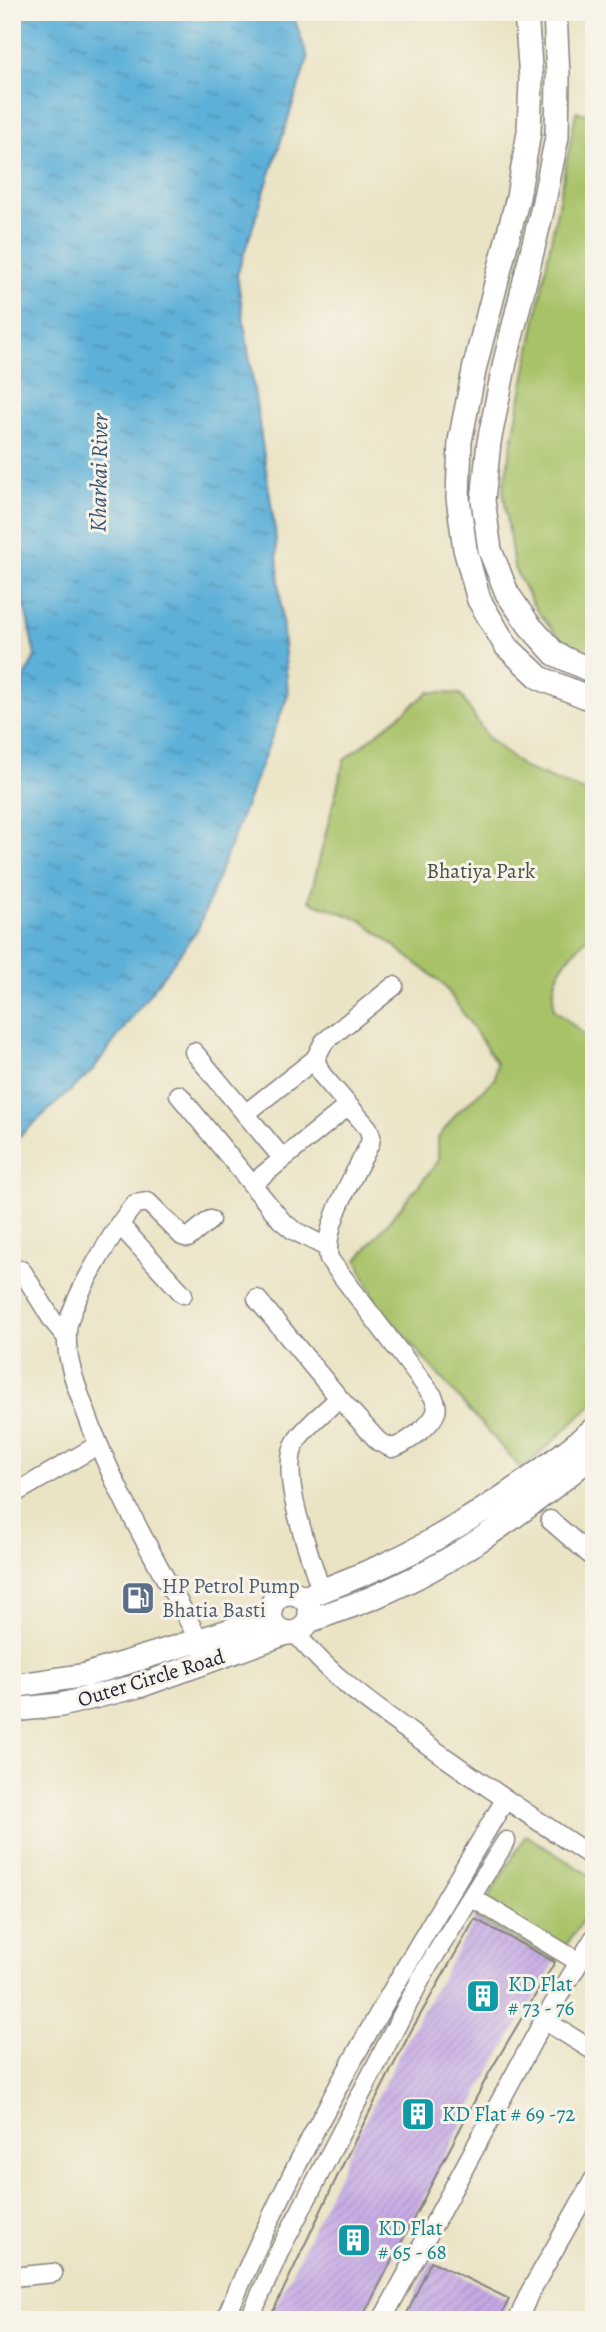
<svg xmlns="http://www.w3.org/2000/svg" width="606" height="2332" viewBox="0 0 606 2332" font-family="Alegreya,serif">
	<defs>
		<pattern id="water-ripples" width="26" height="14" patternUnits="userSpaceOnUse" patternTransform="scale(1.75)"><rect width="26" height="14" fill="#5db0d8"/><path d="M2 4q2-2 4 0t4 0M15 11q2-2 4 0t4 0" fill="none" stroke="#4c8fb0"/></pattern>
		<pattern id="building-hatch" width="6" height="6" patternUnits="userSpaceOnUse" patternTransform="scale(1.75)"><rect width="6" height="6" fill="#c4a8e5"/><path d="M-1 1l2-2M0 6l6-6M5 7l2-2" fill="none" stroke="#a890c5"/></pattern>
	</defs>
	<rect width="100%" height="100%" fill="#f7f3e8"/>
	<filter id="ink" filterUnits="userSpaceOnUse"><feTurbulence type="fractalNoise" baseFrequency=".0143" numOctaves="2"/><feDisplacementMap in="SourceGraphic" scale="14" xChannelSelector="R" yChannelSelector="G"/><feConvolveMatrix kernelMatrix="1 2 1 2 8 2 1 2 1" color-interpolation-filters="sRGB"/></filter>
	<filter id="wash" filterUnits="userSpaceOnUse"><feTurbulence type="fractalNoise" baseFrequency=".00686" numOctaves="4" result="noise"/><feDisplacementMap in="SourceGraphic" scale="28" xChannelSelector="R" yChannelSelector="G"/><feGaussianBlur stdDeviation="1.57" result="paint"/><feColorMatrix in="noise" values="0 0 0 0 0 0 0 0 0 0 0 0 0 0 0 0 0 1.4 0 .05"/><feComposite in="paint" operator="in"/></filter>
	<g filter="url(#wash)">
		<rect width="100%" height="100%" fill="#eae3c4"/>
		<!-- green -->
		<path fill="#a8c268" stroke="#657252" stroke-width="2" d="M576,112L594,115V653L564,644L535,608L514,568L503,489Z
			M429,692L460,694L488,738L524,768L594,795V931C568,958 550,969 554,1009L594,1043V1403L522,1470L377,1305L357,1260L438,1162V1138L457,1113L495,1079L496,1062L444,985L361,920L309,901L344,760Z
			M526,1835L594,1878V1903L555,1962L475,1919Z"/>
		<!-- water -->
		<path fill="url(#water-ripples)" stroke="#40698a" stroke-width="2" d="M12,12H292L308,58L237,275L275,530L288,695L198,929L92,1071L12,1143V704L35,656L12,543Z"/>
		<g id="blocks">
			<!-- building -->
			<path fill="url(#building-hatch)" d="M475,1919L555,1962L489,2073L361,2320H269L347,2156L411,2031Z
				M431,2261L509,2299L499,2320H404Z"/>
		</g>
	</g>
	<g filter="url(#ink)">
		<use href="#blocks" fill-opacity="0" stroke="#868280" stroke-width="2"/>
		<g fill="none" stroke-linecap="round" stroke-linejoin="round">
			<!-- minor casing -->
			<g stroke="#868280" stroke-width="21">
				<path id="minor" d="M194,1052L283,1159
					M179,1095L281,1220L293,1230L326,1247
					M245,1114L315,1059
					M252,1184L348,1106
					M119,1224L183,1294
					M12,1274L21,1270L24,1274L53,1321L67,1338
					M257,1299L339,1398
					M12,1495L98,1445
					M550,1520L594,1558
					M321,1591C311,1556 276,1472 297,1440C306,1426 327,1410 339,1398L379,1442L392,1448C405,1445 432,1425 436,1412C438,1407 435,1401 433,1396L329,1259C322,1225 355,1175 370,1143L371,1136L368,1128L322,1075L315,1059L324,1042L394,986
					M295,1633C334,1679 372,1705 421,1740C477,1781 535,1819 594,1858
					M199,1640C158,1564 113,1489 84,1407C75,1383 65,1356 67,1330C70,1302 116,1226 135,1204L148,1202L182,1236L188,1238L210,1220
					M471,1897L579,1962
					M544,2020L594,2051
					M12,2277L53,2273
					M225,2320C301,2138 404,1968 505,1800
					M249,2320L281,2248L425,1971L506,1841
					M382,2320L544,2020L594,1938
					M518,2320L529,2294L594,2179"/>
			</g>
			<!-- major casing -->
			<g stroke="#868280" stroke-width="26">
				<path id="major" d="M526,12L531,79L529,132L518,197L475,366L460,441L458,498L465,549L479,600L506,646L540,678L594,700
					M555,12L558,76L557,137L542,211L505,362L489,442L483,500L490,550L507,593L529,625L555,654L594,672
					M270 1613a20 20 0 1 1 40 0a20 20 0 1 1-40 0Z
					M304,1598C345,1581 387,1566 426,1544C485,1511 542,1473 594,1429
					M309,1621C330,1613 353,1606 374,1597C455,1563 527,1510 594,1454
					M12,1686L86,1675L271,1618
					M12,1710L61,1705L142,1685L286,1633"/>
			</g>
			<!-- minor -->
			<use href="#minor" stroke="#fff" stroke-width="18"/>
			<!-- major -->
			<use href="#major" stroke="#fff" stroke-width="23"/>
		</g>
	</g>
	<!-- icons -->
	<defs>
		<g id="fuel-square" transform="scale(1.75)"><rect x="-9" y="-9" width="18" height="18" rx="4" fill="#5c6f8a" stroke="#f7f3e8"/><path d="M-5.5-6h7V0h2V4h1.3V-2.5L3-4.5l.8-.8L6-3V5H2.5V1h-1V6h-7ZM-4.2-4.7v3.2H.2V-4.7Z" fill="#fff"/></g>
		<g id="building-square" transform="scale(1.75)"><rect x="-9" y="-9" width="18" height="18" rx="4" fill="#0f9aa8" stroke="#f7f3e8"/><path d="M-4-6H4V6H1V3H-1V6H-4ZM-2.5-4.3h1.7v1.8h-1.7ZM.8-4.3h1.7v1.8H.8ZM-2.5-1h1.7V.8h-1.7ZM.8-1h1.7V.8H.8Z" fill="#fff"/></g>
	</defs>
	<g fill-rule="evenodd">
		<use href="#fuel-square" x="138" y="1598"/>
		<use href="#building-square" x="483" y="1996"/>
		<use href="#building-square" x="418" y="2114"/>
		<use href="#building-square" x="354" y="2240"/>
	</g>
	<g text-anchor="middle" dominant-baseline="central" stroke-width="6" stroke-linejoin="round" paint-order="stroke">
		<!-- park labels -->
		<g font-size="21" fill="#4a5248" stroke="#f7f3e8">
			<text x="481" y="871">Bhatiya Park</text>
		</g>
		<!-- service labels -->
		<g font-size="21" fill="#4e5e75" stroke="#f7f3e8" text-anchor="start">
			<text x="162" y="1586">HP Petrol Pump<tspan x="162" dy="24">Bhatia Basti</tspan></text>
		</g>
		<!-- street labels -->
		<g font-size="21" fill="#22223b" stroke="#f7f3e8">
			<text transform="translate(151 1678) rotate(-17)">Outer Circle Road</text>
		</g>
		<!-- culture labels -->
		<g font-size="21" fill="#0d838f" stroke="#f7f3e8" text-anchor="start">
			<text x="508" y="1984">KD Flat<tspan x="508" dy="24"># 73 - 76</tspan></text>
			<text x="442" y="2114">KD Flat # 69 -72</text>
			<text x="378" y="2228">KD Flat<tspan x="378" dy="24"># 65 - 68</tspan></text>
		</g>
		<!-- water labels -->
		<g font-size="23" font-style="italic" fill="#375472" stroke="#f7f3e8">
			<text transform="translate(99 473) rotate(-89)">Kharkai River</text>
		</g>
	</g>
	<!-- margin -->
	<rect width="606" height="2332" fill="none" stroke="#f7f3e8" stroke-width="42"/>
</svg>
